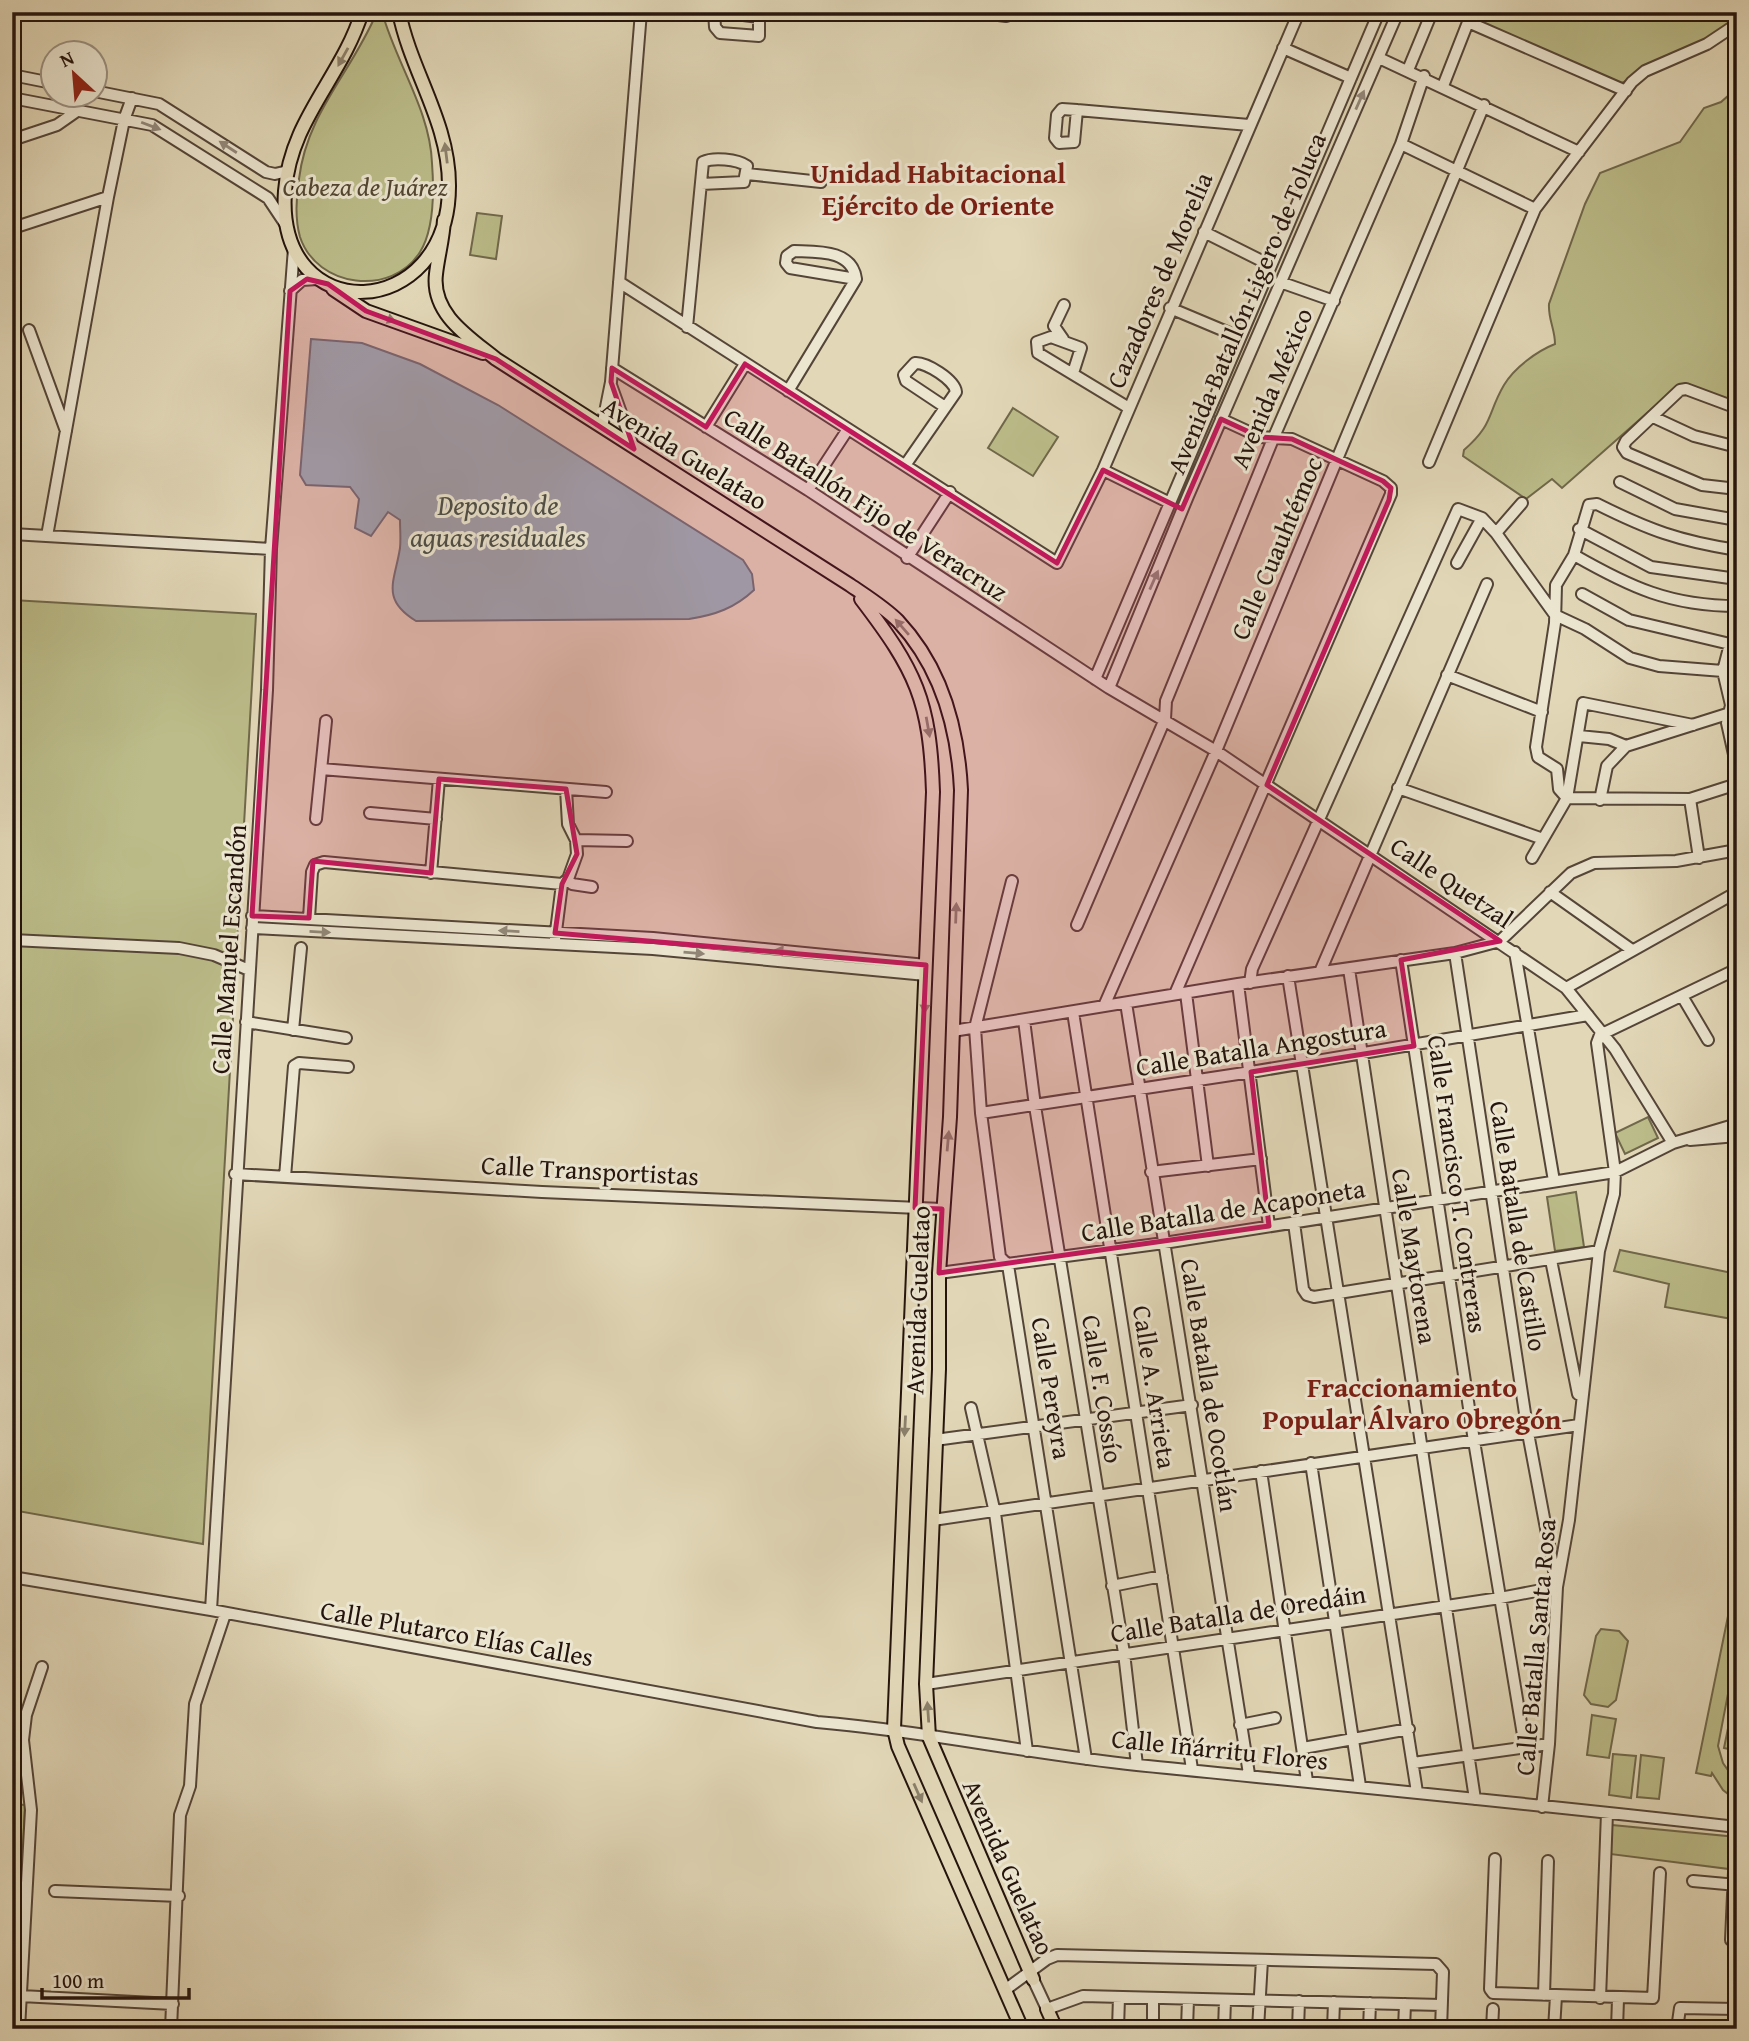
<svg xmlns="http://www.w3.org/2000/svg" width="1749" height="2041" viewBox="0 0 1749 2041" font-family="'Gentium Book Plus',serif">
	<rect width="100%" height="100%" fill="#e2d8b8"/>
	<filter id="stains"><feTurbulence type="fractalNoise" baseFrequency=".00286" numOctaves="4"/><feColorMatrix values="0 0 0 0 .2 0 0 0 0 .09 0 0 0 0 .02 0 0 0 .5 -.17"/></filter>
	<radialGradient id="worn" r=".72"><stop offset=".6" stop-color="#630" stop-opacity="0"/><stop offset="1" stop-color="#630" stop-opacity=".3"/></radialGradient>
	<!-- green -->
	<path fill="#bbbc89" stroke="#70684b" stroke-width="2" d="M377,12H382C396,63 430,110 432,163C434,190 435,228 420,252C392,297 317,288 300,237C295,219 296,198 299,179C307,112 352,72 377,12Z
		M1475,12H1737V19L1705,41L1618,85L1471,21Z
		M1737,88V404L1680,384L1562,488L1552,479L1526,499L1463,456L1464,450C1494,424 1487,414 1504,385C1514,368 1537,351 1555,344C1555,329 1548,319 1549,304L1585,204L1600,173L1680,142L1704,108L1721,102Z
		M477,213L502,216L496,259L470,255Z
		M1013,408L1058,437L1033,476L988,448Z
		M12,600L256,614L203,1544L12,1510Z
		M1648,1117L1658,1138L1625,1154L1615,1133Z
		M1576,1192L1584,1247L1555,1251L1547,1197Z
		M1620,1250L1737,1274L1732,1319L1665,1307L1669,1284L1614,1271Z
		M1737,1572V1647L1718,1746L1723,1763L1737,1783V1801L1723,1790L1712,1773L1711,1776L1696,1773Z
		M1601,1629L1619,1631L1628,1641L1616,1700L1608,1707L1591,1704L1584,1695L1596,1636Z
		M1737,1684V1751L1724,1748Z
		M1592,1715L1616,1719L1609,1758L1587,1755Z
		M1613,1754L1636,1756L1631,1798L1609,1795Z
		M1641,1755L1664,1758L1659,1799L1637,1797Z
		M12,1804L25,1805L17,1981L12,1982Z
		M1612,1825L1737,1837V1870L1610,1854Z"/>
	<!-- water -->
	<path fill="#97b8b7" stroke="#697673" stroke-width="2" d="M311,339L362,343L420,364L498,405L743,560L752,574L754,590C735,608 715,615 689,619L416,621C380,599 395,581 400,548C401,539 400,529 400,520L388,512L371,536L355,528L359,499L350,487L306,485L300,475Z"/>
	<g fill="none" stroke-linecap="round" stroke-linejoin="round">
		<!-- minor casing -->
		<g stroke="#544538" stroke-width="14">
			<path id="minor" d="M714,12L715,27L720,33L759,36V17L720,12
				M983,13L1006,16L1020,12
				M1468,22L1626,91
				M1283,48L1351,78
				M1379,58L1579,152
				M1408,70L1432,12
				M12,75L52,83
				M1443,86L1472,12
				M94,91L159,104L266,172L275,174L288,171
				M12,98L152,125L268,198L286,225
				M1077,110L1074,142L1059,143L1055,138L1057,115L1062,109L1077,110L1249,125
				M12,140L57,125L77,111
				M1401,144L1535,209
				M747,174L821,182
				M16,227L108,197
				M1204,232L1270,265
				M619,282L1057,563L1103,470L1299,12
				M1280,282L1334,301
				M290,291L302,280L318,279
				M1170,308L1239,337
				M687,327L703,162C713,157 737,159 747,166L744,182L701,184
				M29,330L66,431
				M1063,339L1054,326L1064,305
				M612,368L808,490L1109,688L1216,751L1566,988L1615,1049L1673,1143
				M1073,373L1081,348L1051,337L1037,342L1038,353L1129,408
				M611,385L633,446
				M788,391L856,279C852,249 816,252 794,251L787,256L786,263L790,268L856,279
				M1737,408L1686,389L1680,390L1626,441L1623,447L1627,453L1702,485L1737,489
				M1653,417L1694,436L1737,447
				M602,427L611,382L641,12
				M706,427L745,364
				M1429,462L1535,209L1632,82L1645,71L1707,44L1737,24
				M906,464L956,392C955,380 926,362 915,363L904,375L906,381L945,407
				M1103,470L1168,502
				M1620,482L1675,509L1737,520
				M808,490L848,429
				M1579,529L1651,567L1737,579
				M1496,533L1522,503
				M12,534L271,549
				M47,536L108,197L124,120L132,98
				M1574,555C1630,587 1670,606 1737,606
				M907,558L950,492
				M1457,563L1482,518
				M1582,594L1629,620L1730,644
				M1737,637L1730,644L1723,671L1731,705L1727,723L1737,768
				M1447,675L1542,712
				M1095,679L1379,12
				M1109,688L1188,496L1398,12
				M1579,736L1609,739L1626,746
				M321,769L606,792
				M1398,788L1543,839
				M566,789L568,824L576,840L627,841
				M1567,798L1559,789L1557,769L1538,757L1536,747L1555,623L1556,585L1574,555L1589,505L1597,504C1649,530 1679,541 1737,550
				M1567,798L1690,799L1737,784
				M1690,799L1699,858
				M1600,800L1607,766L1626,746L1727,714
				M370,813L436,819
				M316,819L326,721
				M1532,858L1567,798L1583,703L1693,725
				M431,873L439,779
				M568,879L577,854L576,840
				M1012,881L975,1028L981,1113L1000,1257L1008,1265L1086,1759
				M1550,892L1632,950
				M252,916L653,938L926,965
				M309,918L312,872L315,865L324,862L562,884L568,879L572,884L592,887
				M1077,925L1165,719L1166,701L1273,439L1401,144L1424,76
				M252,928L653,949L926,975
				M555,939L562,884
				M12,940L179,948L214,955L249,970
				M1515,952L1554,1181
				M1401,960L1474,1441L1525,1747
				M1349,969L1475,1799
				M1320,972L1487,584
				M1288,976L1417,1792
				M1250,983L1252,969L1458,509L1482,518L1496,533L1555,615L1585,629L1630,658L1659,666L1723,671
				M1238,984L1269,1226
				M1566,988L1737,892
				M1186,993L1208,1166
				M1175,994L1391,494V488L1383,481L1292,439L1260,437L1221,419
				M1682,996L1708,1040
				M1126,1003L1249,1774
				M1104,1006L1216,751L1484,105
				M1073,1012L1192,1769
				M1024,1020L1035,1106L1124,1653L1137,1765
				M246,1022L346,1038
				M293,1030L301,948
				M953,1031L1238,984L1455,953L1500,941L1571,873L1594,863L1676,861L1737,850
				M981,1113L1251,1072L1588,1015
				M1690,1140L1737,1136
				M1151,1172L1261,1159
				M235,1174L542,1192L942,1209
				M285,1177L294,1066L299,1063L348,1067
				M1294,1223L1303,1289L1307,1295L1314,1297L1599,1251
				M1551,1260L1578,1394
				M939,1273L1164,1243L1615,1172L1673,1143L1737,1124
				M971,1408L995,1513L1027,1751
				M935,1440L1192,1405
				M1311,1463L1360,1786
				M1261,1471L1307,1781
				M933,1520L1579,1425
				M12,1577L211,1610L817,1722C925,1731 1030,1754 1137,1765C1337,1785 1537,1804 1737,1827
				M1112,1586L1162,1576
				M211,1610L267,690L271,549L294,248
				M926,1684L1500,1598L1557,1587L1528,1433L1455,953
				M1240,1725L1275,1718
				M1303,1748L1409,1729
				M1413,1763L1549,1744
				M1542,1807L1549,1744L1557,1587L1569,1520L1599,1251L1614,1194L1615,1172L1597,1043L1600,1035L1737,969
				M1495,1859L1490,1989L1493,1993L1653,1998L1660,1873
				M1693,1881L1737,1885
				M55,1891L179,1896
				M1731,1940L1736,1827
				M1033,1979L1047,2009L1083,1996L1441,2005
				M1005,1990L1047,1959L1057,1955L1436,1964L1443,1972L1441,2029
				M1544,1995L1548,1861
				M21,1996L173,2004
				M1600,1998L1607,1813
				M19,2029L31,1810L23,1740L26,1715L42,1667
				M171,2029L180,1815L190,1786L195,1704L225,1614
				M1118,2029L1119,1997
				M1153,2029V1999
				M1187,2029L1188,1999
				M1224,2029L1225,2000
				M1258,2029L1262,1960
				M1298,2029L1299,2001
				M1333,2029L1334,2002
				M1369,2029L1370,2003
				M1404,2029L1405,2004
				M1492,2029L1493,2009
				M1554,2029L1556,1996
				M1617,2029L1618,1999
				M1677,2029L1680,2008L1737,2009"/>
		</g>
		<!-- major casing -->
		<g stroke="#24140d" stroke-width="16">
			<path id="major" d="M362,12C342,77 290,120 285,191C275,330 450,323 449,185C449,122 411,72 399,12
				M444,220C443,239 438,256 436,274C431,314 469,337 496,359L850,585C866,596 884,607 898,621C942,668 958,728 961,790L950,1117L939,1273V1369L926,1684L929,1737L1033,1979
				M333,289L366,311L483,353
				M861,599C916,671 930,700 933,792L894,1729L898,1746L1022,2029
				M1047,2009L1056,2029"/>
		</g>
		<!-- minor -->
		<use href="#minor" stroke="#ece6d1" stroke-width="10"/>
		<!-- major -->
		<use href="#major" stroke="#e2d8b8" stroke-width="12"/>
	</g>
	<!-- one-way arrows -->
	<defs><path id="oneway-solid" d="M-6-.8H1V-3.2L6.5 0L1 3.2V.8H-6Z" transform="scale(1.75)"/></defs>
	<g fill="#8c806b">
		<use href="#oneway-solid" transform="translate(343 57) rotate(119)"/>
		<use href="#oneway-solid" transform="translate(446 153) rotate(-97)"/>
		<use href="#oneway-solid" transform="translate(386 318) rotate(20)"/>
		<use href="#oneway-solid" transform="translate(902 627) rotate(-131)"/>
		<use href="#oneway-solid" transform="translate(928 727) rotate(80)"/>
		<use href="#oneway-solid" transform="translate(956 913) rotate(-88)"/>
		<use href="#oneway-solid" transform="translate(925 1003) rotate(93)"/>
		<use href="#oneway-solid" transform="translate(948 1141) rotate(-85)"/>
		<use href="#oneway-solid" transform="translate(905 1426) rotate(93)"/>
		<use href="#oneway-solid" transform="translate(928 1712) rotate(-94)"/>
		<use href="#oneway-solid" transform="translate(918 1793) rotate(66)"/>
	</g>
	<g fill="#928879">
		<use href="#oneway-solid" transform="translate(1360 100) rotate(-66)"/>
		<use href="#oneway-solid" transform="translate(151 126) rotate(21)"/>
		<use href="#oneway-solid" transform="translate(228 147) rotate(-147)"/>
		<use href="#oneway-solid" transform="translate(1154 580) rotate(-66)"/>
		<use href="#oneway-solid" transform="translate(509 931) rotate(-177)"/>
		<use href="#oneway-solid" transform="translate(320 932) rotate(3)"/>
		<use href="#oneway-solid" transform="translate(785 951) rotate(-174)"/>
		<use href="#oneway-solid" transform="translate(694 953) rotate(5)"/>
	</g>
	<!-- marked area -->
	<path fill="#c2185b" fill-opacity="0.2" stroke="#c2185b" stroke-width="5" stroke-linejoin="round" d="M307,279L328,284L366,311L496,359L634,449L611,382L612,368L706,427L745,364L1057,563L1103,470L1182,509L1221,419L1260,437L1292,439L1383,481L1391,488L1389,500L1267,785L1500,941L1401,960L1414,1046L1251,1072L1269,1226L939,1273L942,1209L915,1208L926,965L555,933L562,884L577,854L566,789L439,779L431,873L313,861L309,918L252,916L290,291Z"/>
	<g text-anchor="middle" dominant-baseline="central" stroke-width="6" stroke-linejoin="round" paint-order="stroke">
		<!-- park labels -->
		<g font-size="26" font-style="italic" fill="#514632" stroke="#ece6d1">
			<text x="365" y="186">Cabeza de Juárez</text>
		</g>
		<!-- street labels -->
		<g font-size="26" fill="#24140d" stroke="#ece6d1">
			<text transform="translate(1159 280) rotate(-67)">Cazadores de Morelia</text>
			<text transform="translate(1246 303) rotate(-67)">Avenida Batallón Ligero de Toluca</text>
			<text transform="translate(1271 388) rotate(-67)">Avenida México</text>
			<text transform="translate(685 453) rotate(32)">Avenida Guelatao</text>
			<text transform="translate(866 504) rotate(33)">Calle Batallón Fijo de Veracruz</text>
			<text transform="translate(1276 548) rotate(-67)">Calle Cuauhtémoc</text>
			<text transform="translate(1452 882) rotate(34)">Calle Quetzal</text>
			<text transform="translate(228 949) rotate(-86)">Calle Manuel Escandón</text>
			<text transform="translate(1261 1047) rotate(-9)">Calle Batalla Angostura</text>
			<text transform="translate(590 1170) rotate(3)">Calle Transportistas</text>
			<text transform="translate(1458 1184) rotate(82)">Calle Francisco T. Contreras</text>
			<text transform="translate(1223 1210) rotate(-9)">Calle Batalla de Acaponeta</text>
			<text transform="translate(1519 1226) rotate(81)">Calle Batalla de Castillo</text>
			<text transform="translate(1415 1256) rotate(81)">Calle Maytorena</text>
			<text transform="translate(917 1300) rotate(-88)">Avenida Guelatao</text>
			<text transform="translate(1210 1385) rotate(81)">Calle Batalla de Ocotlán</text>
			<text transform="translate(1155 1387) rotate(81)">Calle A. Arrieta</text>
			<text transform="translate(1052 1388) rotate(81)">Calle Pereyra</text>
			<text transform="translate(1103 1389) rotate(81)">Calle F. Cossío</text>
			<text transform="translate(1238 1613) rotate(-9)">Calle Batalla de Oredáin</text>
			<text transform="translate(457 1633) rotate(10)">Calle Plutarco Elías Calles</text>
			<text transform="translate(1535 1647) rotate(-85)">Calle Batalla Santa Rosa</text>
			<text transform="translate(1220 1749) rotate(6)">Calle Iñárritu Flores</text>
			<text transform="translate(1009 1867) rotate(66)">Avenida Guelatao</text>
		</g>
		<!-- neighbourhood labels -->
		<g font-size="28" font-weight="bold" fill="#7a1f14" stroke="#ece6d1">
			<text x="938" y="172">Unidad Habitacional<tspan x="938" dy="32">Ejército de Oriente</tspan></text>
			<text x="1412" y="1386">Fraccionamiento<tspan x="1412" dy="32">Popular Álvaro Obregón</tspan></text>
		</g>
		<!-- water labels -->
		<g font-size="28" font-style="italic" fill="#4c4d48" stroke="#ece6d1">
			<text x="498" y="504">Deposito de<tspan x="498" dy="32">aguas residuales</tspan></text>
		</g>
	</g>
	<!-- margin -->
	<rect width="1749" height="2041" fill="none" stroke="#e2d8b8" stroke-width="42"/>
	<rect x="14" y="14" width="1721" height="2013" fill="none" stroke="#24140d" stroke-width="3.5"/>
	<rect x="21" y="21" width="1707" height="1999" fill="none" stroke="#24140d" stroke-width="2"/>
	<!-- north arrow -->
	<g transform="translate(74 74) rotate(334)"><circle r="33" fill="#ece6d1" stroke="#9c9283" stroke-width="2"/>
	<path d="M0-5L12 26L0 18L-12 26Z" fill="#8f2418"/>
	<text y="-10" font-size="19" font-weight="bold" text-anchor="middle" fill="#24140d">N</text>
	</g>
	<!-- scale -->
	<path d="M42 1988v10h147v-10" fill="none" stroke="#24140d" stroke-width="3.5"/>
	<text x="52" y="1988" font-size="21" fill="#24140d" stroke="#ece6d1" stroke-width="5" paint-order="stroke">100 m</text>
	<rect width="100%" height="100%" filter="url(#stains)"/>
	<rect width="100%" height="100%" fill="url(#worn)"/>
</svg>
